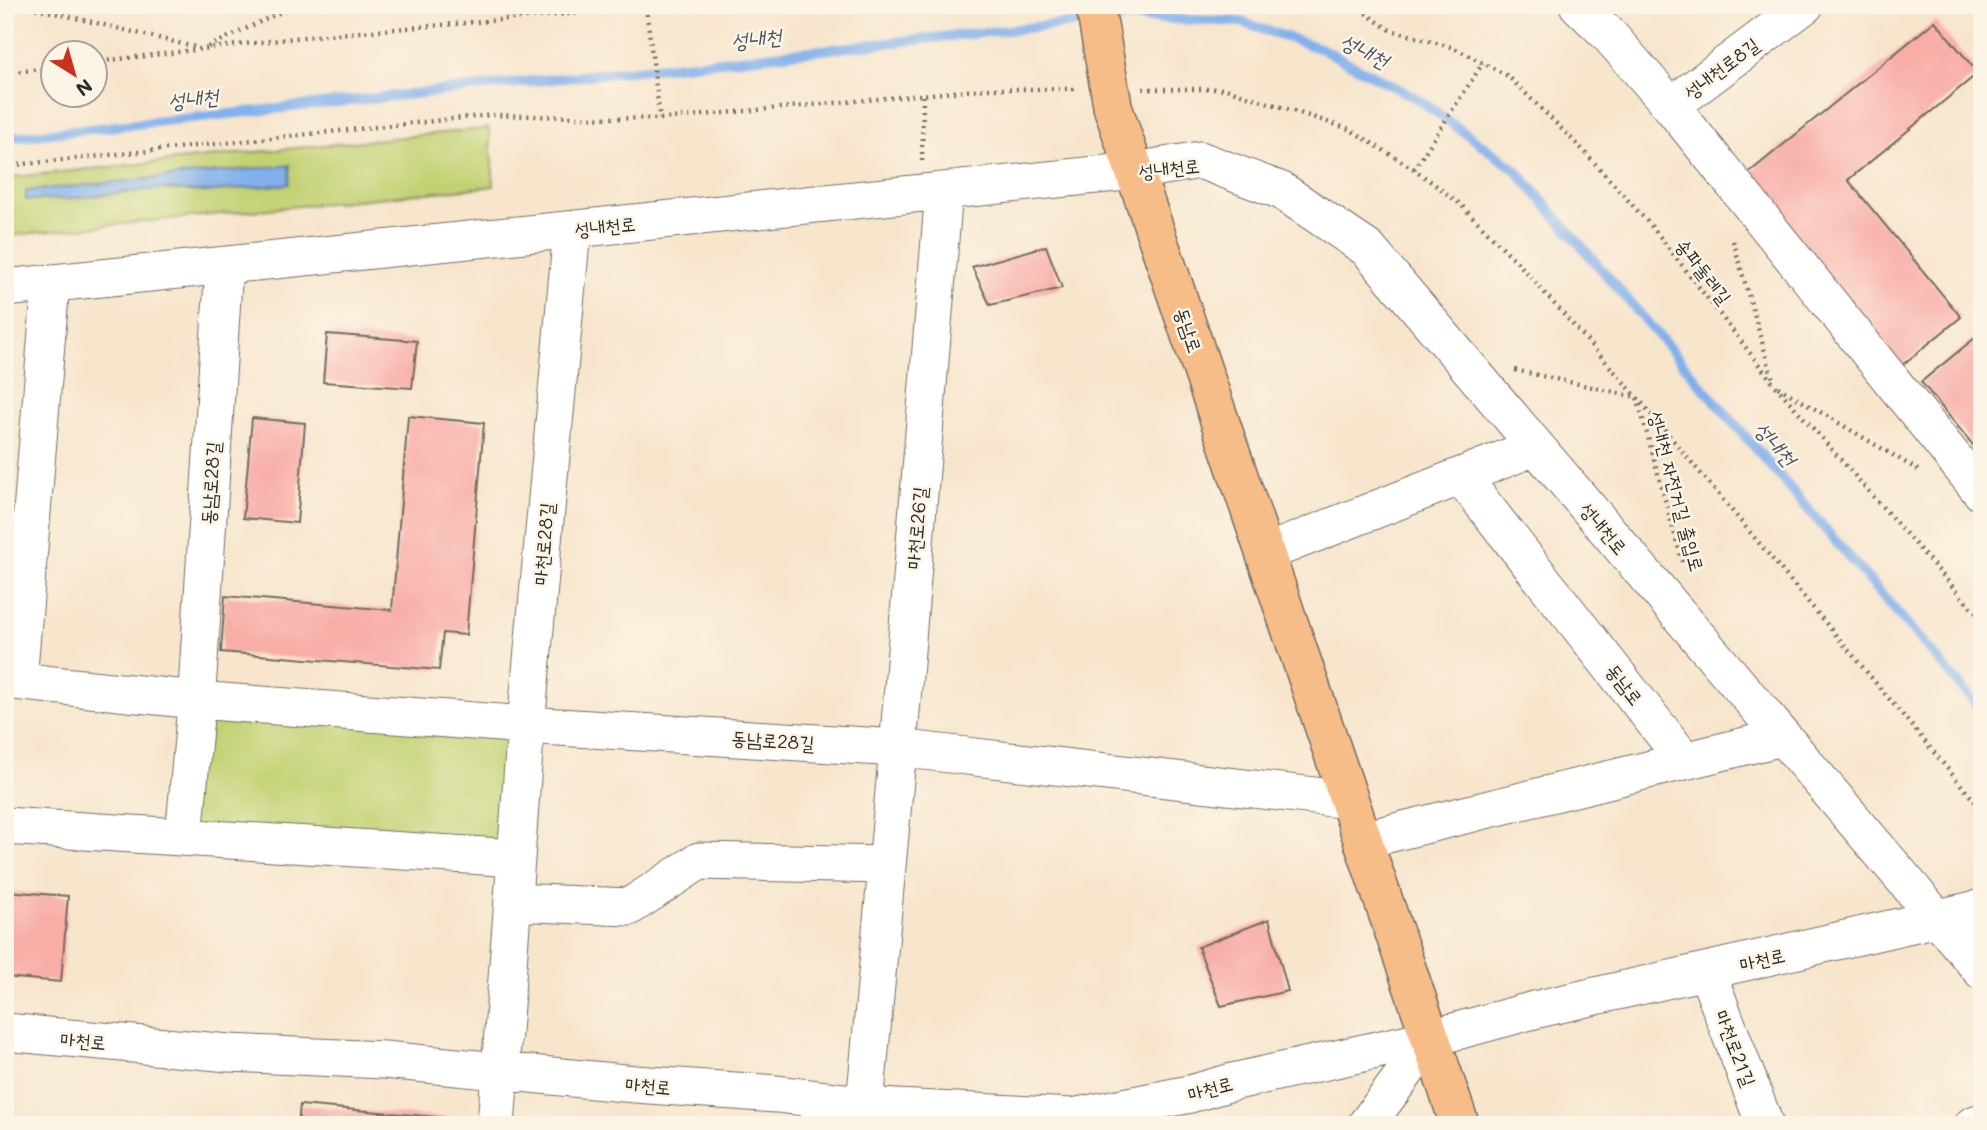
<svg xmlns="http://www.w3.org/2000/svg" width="1987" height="1130" viewBox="0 0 1987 1130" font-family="Mali,'Poor Story',sans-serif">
	<rect width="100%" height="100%" fill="#fcf5e5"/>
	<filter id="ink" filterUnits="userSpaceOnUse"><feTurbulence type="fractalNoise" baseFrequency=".0143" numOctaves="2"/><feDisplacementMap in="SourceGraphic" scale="14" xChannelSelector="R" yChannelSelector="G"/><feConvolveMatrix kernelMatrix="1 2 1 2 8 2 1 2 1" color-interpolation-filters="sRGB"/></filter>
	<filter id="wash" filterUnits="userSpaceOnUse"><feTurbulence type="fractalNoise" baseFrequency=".00686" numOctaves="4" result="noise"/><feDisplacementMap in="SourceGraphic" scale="28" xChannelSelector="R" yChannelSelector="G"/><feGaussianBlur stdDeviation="1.57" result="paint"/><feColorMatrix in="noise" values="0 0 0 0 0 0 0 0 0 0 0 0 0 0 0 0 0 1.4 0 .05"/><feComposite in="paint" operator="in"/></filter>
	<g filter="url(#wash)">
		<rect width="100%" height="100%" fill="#f7e5cc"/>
		<!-- green -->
		<path fill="#c3d172" stroke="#777e4e" stroke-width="2" d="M489,128L494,186L5,236V178Z
			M196,706L519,731L507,847L185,829Z"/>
		<!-- water -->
		<path fill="#81b0ec" stroke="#566e8c" stroke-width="2" d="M290,165L289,184L205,192L158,189L66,199L26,200V191Z"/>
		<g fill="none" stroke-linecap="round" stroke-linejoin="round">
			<!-- stream -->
			<path stroke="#81b0ec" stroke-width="10" d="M1105,20L1127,17L1241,22L1322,49L1418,99L1515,169L1982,711
				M5,138L1091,21"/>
		</g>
		<g id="blocks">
			<!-- building -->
			<path fill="#f8ada7" d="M1935,21L1978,73L1848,180L1961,317L1901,366L1746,175Z
				M1046,246L1062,288L990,305L972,267Z
				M1982,332V456L1921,382Z
				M327,334L417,341L412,388L323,382Z
				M408,416L484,423L466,635L443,633L439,670L221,652L225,596L392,610Z
				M252,418L305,423L297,523L243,518Z
				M5,891L68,896L61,982L5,977Z
				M1269,919L1288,991L1221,1006L1198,947Z
				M300,1105L469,1120V1125H298Z"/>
		</g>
	</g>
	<g filter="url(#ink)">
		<use href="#blocks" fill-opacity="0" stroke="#726c63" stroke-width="2"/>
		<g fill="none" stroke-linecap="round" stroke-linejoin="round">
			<!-- minor casing -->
			<g stroke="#726c63" stroke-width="39">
				<path id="minor" d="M1578,5L1608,34L1671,106L1982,493
					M1671,106L1805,5
					M5,288L1135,171L1200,160L1282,191L1368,249L1982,971
					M1461,476L1685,761
					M1265,553L1535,447
					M5,680L196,700L526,725L898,748L1349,800
					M18,681L51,283
					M5,826L516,858
					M184,837L196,706L224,266
					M1363,840L1782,737
					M513,902L629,907L699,861L887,865
					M1707,972L1765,1125
					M5,1032L229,1053L384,1060L635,1084L777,1094L896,1108L1073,1117L1190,1094L1232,1082L1431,1038L1534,1010L1982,908
					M496,1125L526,725L572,230
					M865,1125V1104L898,748L944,191
					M1366,1125L1431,1038
					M1973,1125L1982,1122"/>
			</g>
			<!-- major casing -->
			<g stroke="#726c63" stroke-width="41">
				<path id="major" d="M1113,108L1460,1125"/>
			</g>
			<!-- path -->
			<path stroke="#726c63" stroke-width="4.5" stroke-dasharray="2 5" stroke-linecap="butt" d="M22,5L199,48
				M1354,5L1388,29L1454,48L1508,76L1581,148L1653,228L1774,384L1982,620
				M646,7L660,119
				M208,47L295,5
				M94,62L304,37L671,5
				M5,73L52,68
				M1143,89H1226L1349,129L1414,169L1459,203L1519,264L1637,397L1982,810
				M922,161L923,96
				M5,166L491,115L660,119L986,89H1075
				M1414,169L1483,63
				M1733,241L1773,380
				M1515,370L1637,397L1683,565
				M1778,387L1918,470"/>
			<!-- minor -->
			<use href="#minor" stroke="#fff" stroke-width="37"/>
			<!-- major -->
			<use href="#major" stroke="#f7bd88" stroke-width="38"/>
			<!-- major-bridge casing -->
			<g stroke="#726c63" stroke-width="41" stroke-linecap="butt">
				<path id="major-bridge" d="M1095,5L1113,108"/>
			</g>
			<!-- major-bridge -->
			<use href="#major-bridge" stroke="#f7bd88" stroke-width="38"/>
		</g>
	</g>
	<g text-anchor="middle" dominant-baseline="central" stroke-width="5" stroke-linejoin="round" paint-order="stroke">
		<!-- street labels -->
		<g font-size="19" fill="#2b2b2b" stroke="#fcf5e5">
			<text transform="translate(1721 68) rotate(-37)">성내천로8길</text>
			<text transform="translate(1169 168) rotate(-6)">성내천로</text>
			<text transform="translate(605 226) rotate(-6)">성내천로</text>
			<text transform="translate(1704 271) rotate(52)">송파둘레길</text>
			<text transform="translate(1189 330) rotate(71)">동남로</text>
			<text transform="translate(210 483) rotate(-86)">동남로28길</text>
			<text transform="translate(1677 491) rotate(75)">성내천 자전거길 출입로</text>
			<text transform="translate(916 528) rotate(-85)">마천로26길</text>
			<text transform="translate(1604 528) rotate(50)">성내천로</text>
			<text transform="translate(543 544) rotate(-85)">마천로28길</text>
			<text transform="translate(1625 684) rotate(52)">동남로</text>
			<text transform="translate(773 740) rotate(4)">동남로28길</text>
			<text transform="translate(1762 959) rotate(-13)">마천로</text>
			<text transform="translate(83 1040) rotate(5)">마천로</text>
			<text transform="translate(1736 1048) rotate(69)">마천로21길</text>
			<text transform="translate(648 1085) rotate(5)">마천로</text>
			<text transform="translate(1210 1088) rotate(-15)">마천로</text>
		</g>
		<!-- water labels -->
		<g font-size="21" font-style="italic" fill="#455365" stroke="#fcf5e5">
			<text transform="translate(756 38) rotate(-6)">성내천</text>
			<text transform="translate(1365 50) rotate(27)">성내천</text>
			<text transform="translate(193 98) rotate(-6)">성내천</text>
			<text transform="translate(1776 443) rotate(49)">성내천</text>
		</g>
	</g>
	<!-- margin -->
	<rect width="1987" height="1130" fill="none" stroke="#fcf5e5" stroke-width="28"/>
	<!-- north arrow -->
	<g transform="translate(74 74) rotate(143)"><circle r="33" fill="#fcf5e5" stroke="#a8a49b" stroke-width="2"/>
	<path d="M0-5L12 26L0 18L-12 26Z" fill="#c8321e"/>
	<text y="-10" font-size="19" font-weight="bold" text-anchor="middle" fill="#2b2b2b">N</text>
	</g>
</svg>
